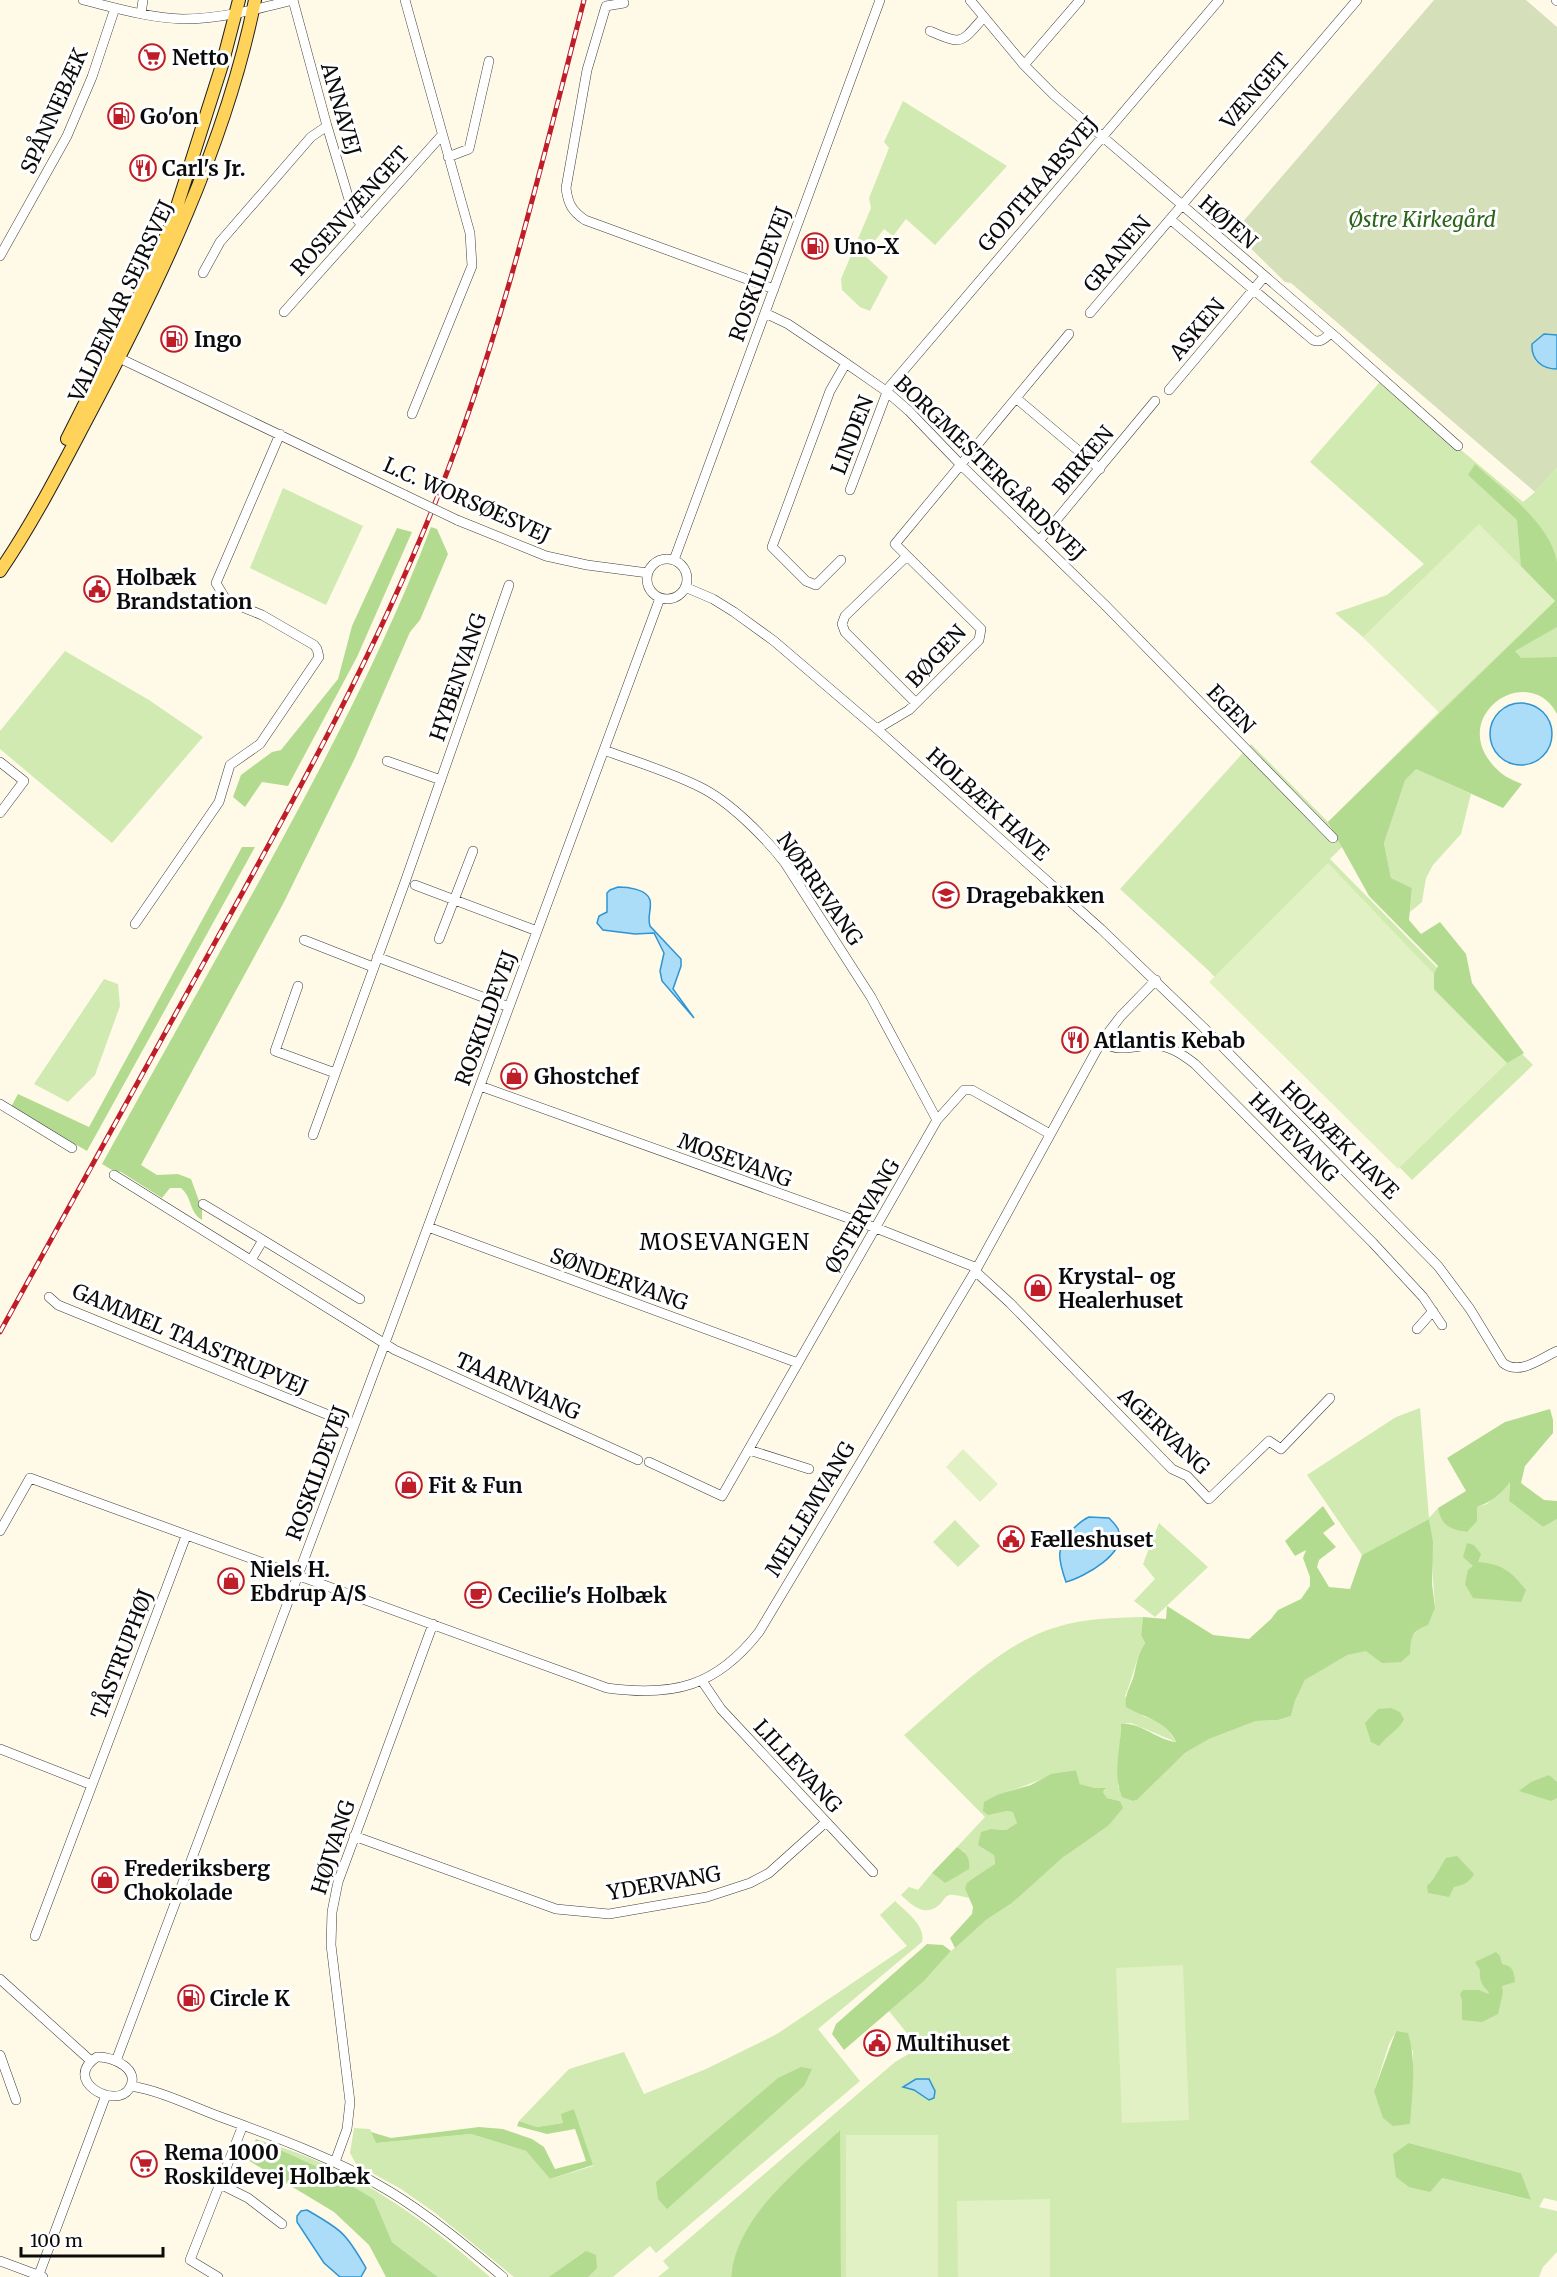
<svg xmlns="http://www.w3.org/2000/svg" width="1557" height="2277" viewBox="0 0 1557 2277" font-family="Merriweather,serif">
	<rect width="100%" height="100%" fill="#fffae8"/>
	<!-- green -->
	<path fill="#d0eab1" fill-rule="evenodd" d="M903,101L1007,166L935,245L906,219L893,236L884,229L864,255L888,277L870,311L860,307L842,290L841,279L871,208L869,198L889,148L884,142Z
		M1380,382L1523,502L1535,492L1557,468V563L1551,543L1557,568V662L1525,664L1419,770L1471,794L1461,834L1433,865L1426,878L1422,902L1410,912L1412,888L1391,878L1384,843L1402,787L1330,859L1533,1065L1412,1180L1209,971L1120,889L1251,744L1328,822L1439,712L1363,637L1335,613L1387,595L1424,564L1310,462Z
		M283,488L363,526L326,605L250,568Z
		M65,651L149,700L203,737L112,843L0,749V731Z
		M104,979L118,984L120,1006L95,1075L68,1102L34,1084Z
		M1420,1408L1429,1518L1438,1508C1442,1525 1450,1530 1467,1532L1477,1507L1487,1504L1510,1480L1509,1501L1543,1527L1557,1519V2201L1544,2198L1539,2207L1557,2211V2252L1543,2267L1539,2277H938V2135H846V2277H841L839,2130L732,2269L731,2277H658L669,2268L663,2261L895,2062L919,2048L889,2011L924,1981L951,1951L986,1920L1012,1903L1061,1858L1108,1826L1120,1801L1107,1798L1103,1792L1106,1789L1095,1788L1080,1784L1076,1770C1048,1773 1026,1788 999,1794L1006,1811L1014,1812L1017,1823L1006,1830L991,1829L995,1865L975,1877L965,1889L969,1898C963,1897 955,1894 949,1895C944,1897 943,1902 939,1905C924,1918 911,1904 901,1895L909,1887L918,1890L932,1873L945,1883L965,1852L957,1847L985,1817L904,1735C948,1698 1002,1642 1057,1627C1085,1618 1114,1618 1143,1617L1141,1635L1145,1643C1135,1660 1133,1678 1125,1696L1143,1716L1164,1724L1176,1742L1131,1723L1121,1724L1118,1787L1133,1801L1137,1800L1185,1753L1209,1739L1256,1721L1278,1720L1291,1716L1295,1701L1305,1680L1347,1654L1366,1648L1410,1654V1639L1435,1608L1429,1519L1362,1555L1307,1475L1396,1417ZM1396,2031L1413,2051V2084L1374,2091L1389,2044ZM1409,2143L1521,2173L1530,2200L1442,2178Z
		M955,1520L980,1546L958,1567L933,1542Z
		M1159,1523L1208,1567L1155,1617L1134,1601L1155,1579L1143,1564Z
		M895,1901C905,1911 926,1925 922,1942L818,2029L860,2081L656,2253L650,2246L613,2277H514L434,2212L401,2189L356,2164L350,2153L354,2128L370,2129L376,2143L471,2134L526,2151L550,2179L593,2166L574,2109L563,2123L537,2127L519,2121L569,2069L624,2052L644,2094L706,2069L777,2034L907,1946L880,1915Z
		M256,2139C276,2146 298,2152 317,2161C381,2188 438,2231 490,2277H438L392,2242L374,2199L325,2170Z"/>
	<!-- forest -->
	<path fill="#b3db90" d="M1475,464C1502,489 1551,524 1557,562C1557,583 1557,607 1557,627L1515,651L1521,658L1557,657V714C1527,658 1440,721 1501,773C1507,778 1515,781 1522,784L1503,808L1416,769L1405,780L1384,843L1391,878L1412,888L1409,920L1421,934L1440,922L1466,954L1472,983L1524,1053L1507,1063L1434,989V974L1438,966L1369,896L1328,822L1555,601L1521,566L1517,520L1468,475Z
		M431,527L437,529L448,554L420,620L410,632L355,758L283,904L141,1165L157,1175L178,1174L191,1179L202,1209V1220C188,1211 193,1198 181,1188H170L162,1198L121,1172L112,1170L102,1164C155,1068 208,974 261,878C324,763 384,650 431,527Z
		M397,528L412,532L357,657L288,786L262,782L245,807L233,797L241,775L272,752L281,750L338,679L352,626Z
		M242,847H255L87,1151L11,1107L18,1094L89,1127Z
		M1550,1409L1553,1420V1433L1525,1466L1521,1483L1544,1500L1557,1501V1519L1543,1527L1509,1501L1510,1482C1501,1494 1491,1502 1477,1507V1521L1467,1532C1450,1530 1441,1525 1438,1508L1466,1491L1447,1458L1505,1422Z
		M1323,1506L1335,1524L1323,1533L1336,1547L1319,1560L1317,1567L1329,1587L1350,1589L1362,1555L1429,1519L1433,1542L1432,1584L1435,1608L1428,1625C1411,1631 1411,1637 1410,1654L1401,1662L1382,1663L1366,1651L1347,1655L1305,1680L1295,1701L1291,1716L1278,1720L1256,1721L1209,1739L1185,1753L1137,1800L1133,1801L1122,1797C1112,1774 1121,1748 1121,1724C1141,1722 1156,1740 1176,1742C1167,1721 1145,1718 1126,1707C1124,1694 1131,1687 1134,1675C1137,1661 1138,1655 1145,1643L1141,1635L1143,1617L1166,1619L1167,1606L1213,1635L1249,1639L1271,1619L1278,1610L1301,1599L1310,1586V1577L1303,1558L1306,1550L1295,1556L1285,1541Z
		M1467,1543L1474,1545L1481,1554L1478,1562C1502,1564 1511,1571 1526,1590L1521,1602L1473,1598L1465,1584L1468,1570L1473,1566L1463,1557Z
		M1391,1708L1400,1712L1404,1719C1399,1730 1386,1736 1379,1746L1371,1742L1365,1723L1378,1709Z
		M1076,1770L1080,1784L1095,1788H1106L1103,1792L1107,1798L1120,1801L1123,1808L1108,1826L1062,1858L1012,1903L986,1920L955,1948L950,1938L972,1914L973,1907L965,1889L967,1883L975,1877L995,1864L994,1855L978,1845L981,1832L991,1829L1006,1830L1017,1823L1013,1812L1006,1811L988,1815L983,1811L984,1802L999,1794L1031,1785L1051,1774Z
		M1549,1775L1557,1782V1798L1551,1801L1519,1791L1531,1782Z
		M957,1847C967,1853 970,1858 969,1869L945,1883L932,1873Z
		M1457,1856L1474,1874C1469,1883 1463,1885 1454,1887L1449,1897L1428,1893L1427,1886C1436,1878 1439,1868 1446,1858Z
		M927,1944L943,1945L951,1951L924,1981L844,2050L832,2034L836,2024Z
		M1496,1952L1500,1956L1502,1964C1513,1966 1514,1971 1515,1982L1502,1986L1503,1992L1498,2014L1482,2022L1462,2020V2000L1460,1994L1463,1990H1479L1488,1994L1489,1992C1482,1986 1479,1980 1480,1970L1475,1962Z
		M1396,2031L1408,2033C1417,2063 1412,2093 1410,2124L1393,2126L1383,2118L1374,2091Z
		M801,2067L812,2069L804,2086L667,2209L658,2199L656,2182L778,2078Z
		M574,2109L593,2165L550,2179L526,2151L471,2134L376,2143L371,2132L391,2138L479,2127L503,2129L532,2139L544,2147L555,2169L586,2161L575,2129L547,2134L517,2126L519,2121L537,2127L563,2123L561,2114Z
		M840,2130L841,2277H731C737,2215 799,2170 840,2130Z
		M256,2139L325,2170L374,2199L392,2242L438,2277H386L369,2245L334,2212L246,2159Z
		M1409,2143L1521,2173L1531,2200L1442,2178L1430,2192L1409,2187L1396,2177L1393,2154Z
		M586,2251L596,2255L597,2268L588,2277H549Z"/>
	<!-- cemetery -->
	<path fill="#d5e0ba" d="M1434,0H1526L1557,27V468L1535,492L1291,283L1285,282L1234,232Z"/>
	<!-- pitch -->
	<path fill="#e2f1c3" d="M1479,524L1555,601L1439,712L1363,637Z
		M1328,863L1434,974V990L1507,1063L1398,1169L1209,982Z
		M963,1449L998,1484L980,1502L946,1467Z
		M1183,1965L1189,2120L1122,2123L1116,1968Z
		M846,2135H938V2277H846Z
		M1050,2199V2277H958L957,2201Z"/>
	<!-- water -->
	<path fill="#abddf9" stroke="#2f94d2" stroke-width="1.5" d="M1544,334L1557,335V369C1542,369 1531,360 1532,344Z
		M1490 734a31 31 0 1 1 62 0a31 31 0 1 1-62 0Z
		M618,887C627,887 647,889 650,900C652,908 647,917 650,926L681,959V966L673,989L694,1018L662,981L660,971L664,953L654,933L635,934L603,930L597,923L599,916L607,912V893L610,890Z
		M1089,1517L1109,1518C1112,1521 1116,1525 1118,1529C1129,1553 1084,1577 1066,1582C1058,1559 1055,1547 1073,1529C1078,1524 1082,1520 1089,1517Z
		M916,2079H929L935,2091L934,2098L929,2100L914,2090L903,2087Z
		M307,2210C342,2230 346,2233 366,2268L361,2277H340L324,2263L297,2222V2216L301,2211Z"/>
	<g fill="none" stroke-linecap="round" stroke-linejoin="round">
		<!-- minor casing -->
		<g stroke="#3e3e3e" stroke-width="10">
			<path id="minor" d="M83,0C116,8 149,18 183,19C221,19 257,9 293,0
				M293,0L327,126L354,216L361,224
				M405,0L470,233L472,266L412,414
				M970,0L1024,65L1054,95L1337,338L1458,446
				M1556,0L1557,1
				M624,3L606,6L587,70L566,188C568,204 572,211 585,220L774,289
				M141,14L143,0
				M930,31C963,45 960,44 984,17
				M1024,65L1080,0
				M448,157L469,149L489,61
				M1170,219L1313,340C1321,343 1325,338 1331,333
				M0,256L67,136L92,77L115,8
				M203,273L220,242L311,137L327,126
				M284,312L442,135
				M765,313L788,324L840,359L886,391L909,411L960,464L1104,604L1333,838
				M1090,313L1357,0
				M115,356L405,495
				M1169,390L1264,277
				M886,391L1219,0
				M1016,398L1100,469
				M850,490L887,392
				M457,520L546,556L587,565L648,573
				M1039,541L1155,401
				M907,556L845,616L842,624L845,632L916,703
				M647 579a20 20 0 1 1 40 0a20 20 0 1 1-40 0Z
				M674,560L880,0
				M841,560L816,585L806,581L772,547L830,391L846,363
				M685,587L713,599L734,612L774,641L877,729L1101,929L1203,1027L1438,1266L1470,1309L1503,1363C1520,1376 1541,1358 1557,1351
				M877,729L909,710L979,640L981,629L895,544L1069,334
				M604,750C636,762 670,772 700,787C729,801 765,837 785,863L871,997L937,1120
				M387,761L441,780
				M0,762L24,781L0,813
				M415,885L537,931
				M135,924L219,802L230,765L260,744L319,657L317,649L314,645L262,615L230,602L225,598L216,583L280,434
				M439,939L473,851
				M304,940L373,967
				M377,957L509,1007
				M298,986L275,1051L335,1073
				M1101,1042C1121,1053 1131,1046 1152,1045C1169,1045 1182,1054 1195,1064L1373,1243L1423,1297L1442,1325
				M480,1086L876,1228L977,1268
				M0,1104L72,1148
				M313,1135L405,882L509,585
				M114,1175L395,1350L638,1460
				M203,1204L263,1240
				M428,1227L798,1363
				M251,1260L263,1240L360,1299
				M975,1271L1010,1303L1172,1469L1187,1476L1209,1499L1269,1441L1281,1449L1330,1398
				M49,1297L58,1305L353,1425
				M1417,1329L1433,1311
				M749,1450L809,1469
				M649,1462L722,1496L937,1120L964,1090H972L1050,1134
				M0,1531L30,1478L607,1688C673,1697 716,1687 759,1632L977,1268L1101,1042L1121,1016L1156,980
				M702,1681L721,1709L873,1872
				M0,1749L92,1785
				M354,1836L556,1909L609,1914L707,1897L750,1883L769,1873L826,1822
				M35,1936L186,1536
				M0,1979L91,2061
				M0,2055L16,2100
				M97,2057C113,2056 142,2070 129,2089C115,2110 61,2080 97,2057Z
				M116,2061L385,1343L660,598
				M131,2086C161,2091 189,2105 218,2116C276,2137 336,2159 389,2191C430,2216 466,2246 503,2277
				M335,2162L347,2129L350,2102L331,1945L332,1912L338,1882L433,1624
				M220,2184L248,2198L282,2224
				M0,2261L43,2277
				M38,2277L106,2095
				M218,2277L190,2260L243,2125"/>
		</g>
		<!-- major casing -->
		<g stroke="#1c1c1c" stroke-width="14">
			<path id="major" d="M67,439L153,268L173,219L222,65L239,0
				M0,571C33,523 61,468 88,417C157,287 226,145 255,0"/>
		</g>
		<!-- minor -->
		<use href="#minor" stroke="#fff" stroke-width="9"/>
		<!-- major -->
		<use href="#major" stroke="#ffd359" stroke-width="12"/>
		<!-- rail casing -->
		<g stroke="#bf1e29" stroke-width="5">
			<path id="rail" d="M0,1332C71,1204 142,1075 213,946C295,798 377,651 439,493C502,333 541,166 584,0"/>
		</g>
		<!-- rail -->
		<use href="#rail" stroke="#fff" stroke-width="3" stroke-dasharray="9" stroke-linecap="butt"/>
		<!-- minor-bridge casing -->
		<g stroke="#3e3e3e" stroke-width="10" stroke-linecap="butt">
			<path id="minor-bridge" d="M405,495L457,520"/>
		</g>
		<!-- minor-bridge -->
		<use href="#minor-bridge" stroke="#fff" stroke-width="9"/>
	</g>
	<!-- icons -->
	<defs>
		<g id="supermarket-ring" transform="scale(1.35)"><circle r="9.5" fill="#fff" stroke="#bf1e29" stroke-width="1.5"/><path d="M-6-5.5h2.5l.6 2H6L4.5 2H-2.5L-4.4-4H-6ZM-1.5 3.2a1.3 1.3 0 1 0 .1 0ZM3 3.2a1.3 1.3 0 1 0 .1 0Z" fill="#bf1e29"/></g>
		<g id="fuel-ring" transform="scale(1.35)"><circle r="9.5" fill="#fff" stroke="#bf1e29" stroke-width="1.5"/><path d="M-5.5-6h7V0h2V4h1.3V-2.5L3-4.5l.8-.8L6-3V5H2.5V1h-1V6h-7ZM-4.2-4.7v3.2H.2V-4.7Z" fill="#bf1e29"/></g>
		<g id="restaurant-ring" transform="scale(1.35)"><circle r="9.5" fill="#fff" stroke="#bf1e29" stroke-width="1.5"/><path d="M-5-6h1v4h1v-4h1v4h1v-4h1v5L-1.5 .5V6h-2V.5L-5-1ZM5-6V6H3V1.5H1.5Q1.5-4 5-6Z" fill="#bf1e29"/></g>
		<g id="civic-ring" transform="scale(1.35)"><circle r="9.5" fill="#fff" stroke="#bf1e29" stroke-width="1.5"/><path d="M-.6-6.5H3V-4.5H.6V-3L4-1V1h2V6H-6V1h2V-1L-.6-3ZM-1.2 2.5V6h2.4V2.5Z" fill="#bf1e29"/></g>
		<g id="school-ring" transform="scale(1.35)"><circle r="9.5" fill="#fff" stroke="#bf1e29" stroke-width="1.5"/><path d="M0-5L7-2L0 1L-7-2ZM-4 1L0 2.5L4 1V4Q0 6-4 4Z" fill="#bf1e29"/></g>
		<g id="shop-ring" transform="scale(1.35)"><circle r="9.5" fill="#fff" stroke="#bf1e29" stroke-width="1.5"/><path d="M-5-2.5h2.3a2.7 3.5 0 0 1 5.4 0H5L5.5 6h-11ZM-1.5-2.5h3a1.5 2.3 0 0 0-3 0Z" fill="#bf1e29"/></g>
		<g id="cafe-ring" transform="scale(1.35)"><circle r="9.5" fill="#fff" stroke="#bf1e29" stroke-width="1.5"/><path d="M-5.5-4.5H6V0H3Q3 3.5 0 3.5H-2.5Q-5.5 3.5-5.5 0ZM3-3.2v2h1.7v-2ZM-6 4.5H4V6H-6Z" fill="#bf1e29"/></g>
	</defs>
	<g fill-rule="evenodd">
		<use href="#supermarket-ring" x="152" y="57"/>
		<use href="#fuel-ring" x="121" y="116"/>
		<use href="#restaurant-ring" x="143" y="168"/>
		<use href="#fuel-ring" x="815" y="246"/>
		<use href="#fuel-ring" x="174" y="339"/>
		<use href="#civic-ring" x="97" y="589"/>
		<use href="#school-ring" x="946" y="895"/>
		<use href="#restaurant-ring" x="1075" y="1040"/>
		<use href="#shop-ring" x="514" y="1076"/>
		<use href="#shop-ring" x="1038" y="1288"/>
		<use href="#shop-ring" x="409" y="1485"/>
		<use href="#civic-ring" x="1011" y="1539"/>
		<use href="#shop-ring" x="231" y="1581"/>
		<use href="#cafe-ring" x="478" y="1595"/>
		<use href="#shop-ring" x="105" y="1880"/>
		<use href="#fuel-ring" x="191" y="1998"/>
		<use href="#civic-ring" x="877" y="2043"/>
		<use href="#supermarket-ring" x="144" y="2164"/>
	</g>
	<g text-anchor="middle" dominant-baseline="central" stroke-width="6" stroke-linejoin="round" paint-order="stroke">
		<!-- poi labels -->
		<g font-size="21" font-weight="bold" fill="#0b0b0b" stroke="#fff" text-anchor="start">
			<text x="172" y="57">Netto</text>
			<text x="140" y="116">Go'on</text>
			<text x="162" y="168">Carl's Jr.</text>
			<text x="834" y="246">Uno-X</text>
			<text x="194" y="339">Ingo</text>
			<text x="116" y="577">Holbæk<tspan x="116" dy="24">Brandstation</tspan></text>
			<text x="966" y="895">Dragebakken</text>
			<text x="1094" y="1040">Atlantis Kebab</text>
			<text x="534" y="1076">Ghostchef</text>
			<text x="1058" y="1276">Krystal- og<tspan x="1058" dy="24">Healerhuset</tspan></text>
			<text x="428" y="1485">Fit &amp; Fun</text>
			<text x="1030" y="1539">Fælleshuset</text>
			<text x="250" y="1569">Niels H.<tspan x="250" dy="24">Ebdrup A/S</tspan></text>
			<text x="498" y="1595">Cecilie's Holbæk</text>
			<text x="124" y="1868">Frederiksberg<tspan x="124" dy="24">Chokolade</tspan></text>
			<text x="210" y="1998">Circle K</text>
			<text x="896" y="2043">Multihuset</text>
			<text x="164" y="2152">Rema 1000<tspan x="164" dy="24">Roskildevej Holbæk</tspan></text>
		</g>
		<!-- street labels -->
		<g font-size="21" fill="#0b0b0b" stroke="#fff">
			<text transform="translate(1255 91) rotate(-49)">VÆNGET</text>
			<text transform="translate(341 109) rotate(74)">ANNAVEJ</text>
			<text transform="translate(54 111) rotate(-66)">SPÅNNEBÆK</text>
			<text transform="translate(1038 184) rotate(-49)">GODTHAABSVEJ</text>
			<text transform="translate(350 211) rotate(-48)">ROSENVÆNGET</text>
			<text transform="translate(1228 222) rotate(41)">HØJEN</text>
			<text transform="translate(1117 254) rotate(-50)">GRANEN</text>
			<text transform="translate(760 274) rotate(-70)">ROSKILDEVEJ</text>
			<text transform="translate(121 301) rotate(-65)">VALDEMAR SEJRSVEJ</text>
			<text transform="translate(1197 329) rotate(-50)">ASKEN</text>
			<text transform="translate(852 435) rotate(-69)">LINDEN</text>
			<text transform="translate(1083 460) rotate(-50)">BIRKEN</text>
			<text transform="translate(990 468) rotate(44)">BORGMESTERGÅRDSVEJ</text>
			<text transform="translate(467 500) rotate(24)">L.C. WORSØESVEJ</text>
			<text transform="translate(936 656) rotate(-47)">BØGEN</text>
			<text transform="translate(458 677) rotate(-71)">HYBENVANG</text>
			<text transform="translate(1231 709) rotate(46)">EGEN</text>
			<text transform="translate(988 804) rotate(42)">HOLBÆK HAVE</text>
			<text transform="translate(820 889) rotate(55)">NØRREVANG</text>
			<text transform="translate(486 1018) rotate(-70)">ROSKILDEVEJ</text>
			<text transform="translate(1294 1137) rotate(45)">HAVEVANG</text>
			<text transform="translate(1340 1140) rotate(45)">HOLBÆK HAVE</text>
			<text transform="translate(735 1160) rotate(20)">MOSEVANG</text>
			<text transform="translate(862 1216) rotate(-60)">ØSTERVANG</text>
			<text transform="translate(619 1279) rotate(20)">SØNDERVANG</text>
			<text transform="translate(190 1339) rotate(23)">GAMMEL TAASTRUPVEJ</text>
			<text transform="translate(518 1386) rotate(24)">TAARNVANG</text>
			<text transform="translate(1164 1431) rotate(43)">AGERVANG</text>
			<text transform="translate(317 1473) rotate(-70)">ROSKILDEVEJ</text>
			<text transform="translate(810 1509) rotate(-59)">MELLEMVANG</text>
			<text transform="translate(122 1654) rotate(-69)">TÅSTRUPHØJ</text>
			<text transform="translate(798 1766) rotate(47)">LILLEVANG</text>
			<text transform="translate(333 1847) rotate(-72)">HØJVANG</text>
			<text transform="translate(664 1883) rotate(-10)">YDERVANG</text>
		</g>
		<!-- park labels -->
		<g font-size="21" font-style="italic" fill="#2a6419" stroke="#fff">
			<text x="1422" y="219">Østre Kirkegård</text>
		</g>
		<!-- neighbourhood labels -->
		<g font-size="22" letter-spacing="1.5" fill="#0b0b0b" stroke="#fff">
			<text x="725" y="1242">MOSEVANGEN</text>
		</g>
	</g>
	<!-- scale -->
	<path d="M21 2247v9h142v-9" fill="none" stroke="#0b0b0b" stroke-width="3"/>
	<text x="30" y="2247" font-size="18" fill="#0b0b0b" stroke="#ffffff" stroke-width="4.5" paint-order="stroke">100 m</text>
</svg>
